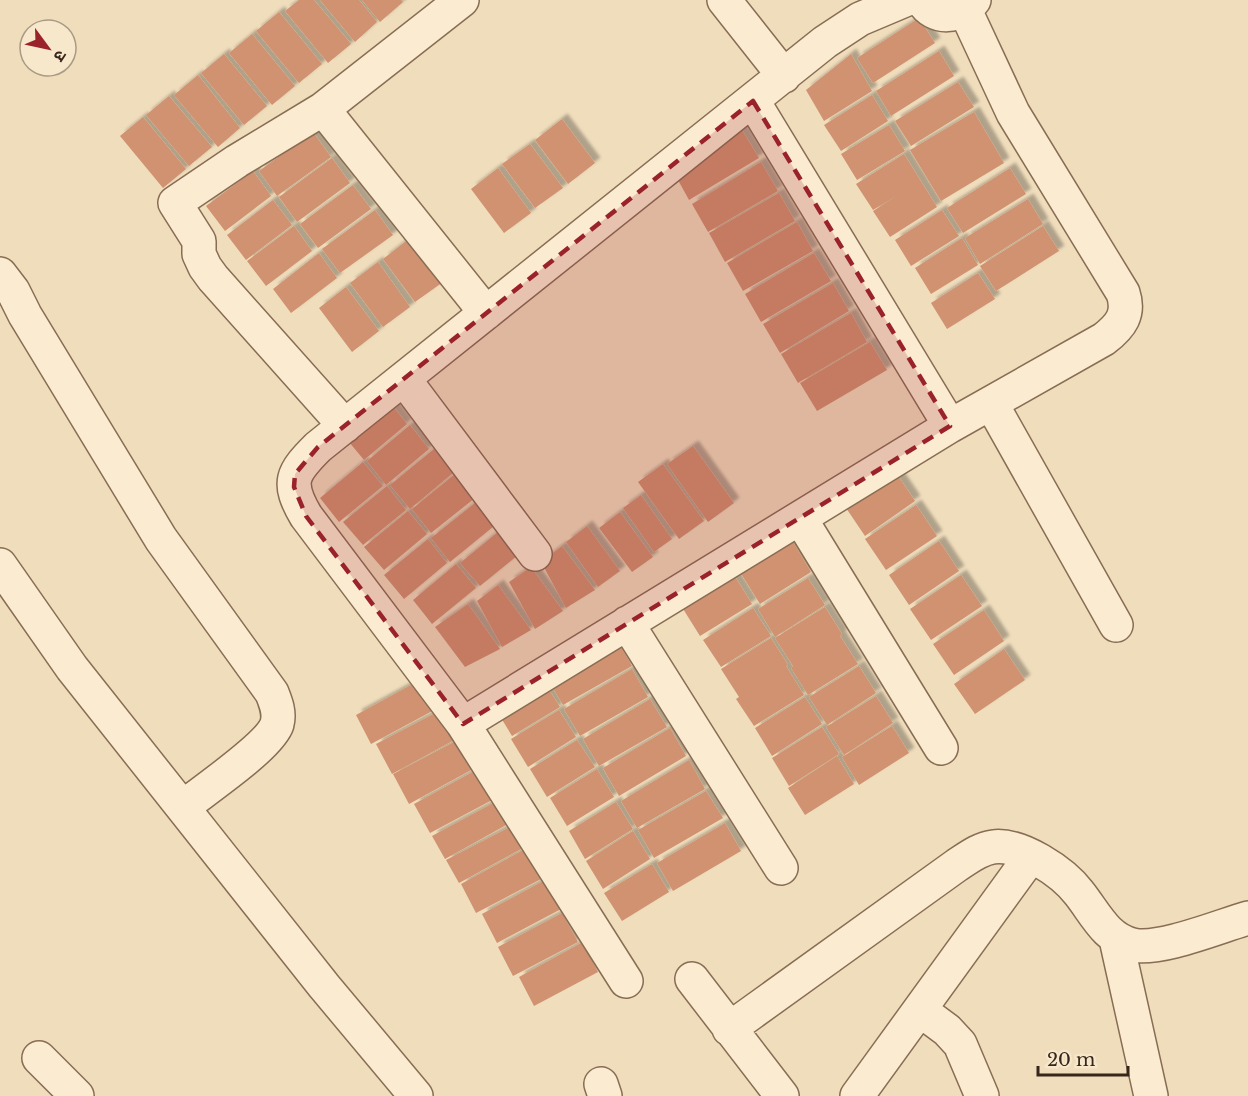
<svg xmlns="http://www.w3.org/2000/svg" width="1248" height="1096" viewBox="0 0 1248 1096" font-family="'Libre Baskerville','Noto Sans Devanagari',serif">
	<defs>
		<filter id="shadow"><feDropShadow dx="5.5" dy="-5.5" stdDeviation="1.5" flood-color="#0004"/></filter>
	</defs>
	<rect width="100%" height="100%" fill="#f0ddbc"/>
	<!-- building -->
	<path fill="#d09270" filter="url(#shadow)" d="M299,0H314L351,44L328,63L285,11Z
		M320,0H359L377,22L355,42Z
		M362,0H401L403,2L380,22Z
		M279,12L322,64L299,83L256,31Z
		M919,18L935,43L873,83L857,58Z
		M252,34L295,86L272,105L229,53Z
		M939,51L954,76L891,116L876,91Z
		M224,54L267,106L244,125L201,73Z
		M851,54L872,91L824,121L806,90Z
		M198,75L240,128L218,147L174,95Z
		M958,82L974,107L911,146L895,121Z
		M872,95L888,121L841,151L824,125Z
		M169,96L212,147L189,166L146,115Z
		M974,112L1004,163L941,201L910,150Z
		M143,117L186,169L163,188L120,136Z
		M562,119L595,163L568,184L535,140Z
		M889,125L905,151L857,180L841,154Z
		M742,130L759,158L689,200L673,171Z
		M313,132L331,157L277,196L259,171Z
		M530,144L563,188L535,208L502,164Z
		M904,154L937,207L890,237L873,211L898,195L873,210L856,184Z
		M332,158L350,183L297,222L279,197Z
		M761,162L778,191L708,232L692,204Z
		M498,168L531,213L504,233L471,189Z
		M1010,168L1026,194L963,233L947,208Z
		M253,171L271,196L225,231L206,206Z
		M353,185L371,209L318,248L300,224Z
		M779,193L795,221L725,262L709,233Z
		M1028,199L1043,224L980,264L965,238Z
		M273,200L292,225L246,260L227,235Z
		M375,210L393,235L340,273L322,249Z
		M942,210L959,236L911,266L895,240Z
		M797,222L813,251L743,291L727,263Z
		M294,226L312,251L266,286L247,261Z
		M1043,226L1059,251L996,291L980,266Z
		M410,238L443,282L415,302L383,259Z
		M962,238L978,265L931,294L915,268Z
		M319,253L337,278L291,313L273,289Z
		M814,253L831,281L761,322L745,294Z
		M378,262L410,307L383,327L350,283Z
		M978,273L995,299L947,329L931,303Z
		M833,283L849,311L780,353L763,324Z
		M346,287L379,331L352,352L319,308Z
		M851,313L867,342L798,383L781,354Z
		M870,342L887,370L817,411L800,383Z
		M388,400L407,424L364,460L344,436Z
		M410,425L429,449L386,485L367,461Z
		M693,446L734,503L708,522L667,464Z
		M434,449L453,473L410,509L390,485Z
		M363,462L383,486L339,522L320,498Z
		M663,464L704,521L679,539L638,482Z
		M894,470L915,501L865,536L844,505Z
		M455,474L475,498L431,533L412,509Z
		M387,486L406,510L363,545L343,522Z
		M641,495L672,539L654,552L623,508Z
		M475,503L494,526L450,562L431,538Z
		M916,505L937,536L886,570L865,539Z
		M408,511L427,534L384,570L364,547Z
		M620,512L653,557L632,572L599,528Z
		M587,526L620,571L598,587L566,542Z
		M504,527L523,551L480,586L460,563Z
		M428,539L447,563L404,599L384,575Z
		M792,540L811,572L760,604L740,572Z
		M939,541L959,571L909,605L889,575Z
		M562,546L595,590L566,608L541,562Z
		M456,564L476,588L432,624L413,600Z
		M531,567L563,611L535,629L509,582Z
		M732,572L752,604L700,636L680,604Z
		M961,575L982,606L931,640L910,609Z
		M808,578L825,605L775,637L758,609Z
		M498,585L531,630L502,647L477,601Z
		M468,604L500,649L465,667L435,627Z
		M825,607L842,634L840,636L858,664L808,695L791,668L793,666L775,638Z
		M753,608L771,636L721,667L703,640Z
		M984,610L1004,641L954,675L933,644Z
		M616,638L632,666L563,705L547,678Z
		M771,638L788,665L786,666L804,695L754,726L736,699L739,697L721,669Z
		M1004,649L1025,680L975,714L954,684Z
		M859,666L876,693L827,725L809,697Z
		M632,669L648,697L580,736L564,709Z
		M542,679L560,707L512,736L495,708Z
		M420,680L436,709L371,744L356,715Z
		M876,696L893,723L844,755L826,727Z
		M805,697L822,724L772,756L755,728Z
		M650,699L667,727L599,766L583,739Z
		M441,710L456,739L392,774L376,744Z
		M559,710L576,737L528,767L511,739Z
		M892,726L909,753L859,785L842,757Z
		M822,727L839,754L789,786L772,758Z
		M670,728L686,756L619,796L603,768Z
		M458,740L473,769L409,804L393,774Z
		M577,740L595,767L547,797L530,769Z
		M837,756L854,784L805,815L788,788Z
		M689,760L705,789L637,828L621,801Z
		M478,769L494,799L430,833L414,804Z
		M597,769L614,797L567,826L550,798Z
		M706,791L723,818L654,858L638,830Z
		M495,802L508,824L445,859L432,836Z
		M616,802L633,829L585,859L569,831Z
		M725,823L741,851L673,891L657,863Z
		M510,827L523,848L459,883L446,860Z
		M633,831L650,859L603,889L586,861Z
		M525,849L541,879L476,913L461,884Z
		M652,864L669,892L622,921L604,893Z
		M545,880L561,909L497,943L482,914Z
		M562,913L578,942L513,976L498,947Z
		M583,942L598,972L534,1006L519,977Z"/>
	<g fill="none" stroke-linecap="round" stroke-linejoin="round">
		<!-- street casing -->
		<g stroke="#886d55" stroke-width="36">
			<path id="street" d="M724,0L784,76
				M922,0C934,21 961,18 974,0
				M753,101L950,426
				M323,109L486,313
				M0,274L13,291L25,315L161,539L272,693C276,703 280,713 277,724C270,746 203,791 183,807
				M404,379L535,554
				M991,403L1116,625
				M345,426L213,278L205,267L199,254V241L175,203L237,161L323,109L462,0
				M800,518L941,748
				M0,565L72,668L324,986L416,1096
				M627,623L781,868
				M463,724L950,426L1104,339C1121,326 1130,314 1123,293L1013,113L965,10
				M1116,939L1151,1096
				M692,979L782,1096
				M626,981L463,724L306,516C286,482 292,473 318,447L825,42L860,19L905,0
				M920,1010L947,1030L960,1044L982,1096
				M729,1029L957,865C968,858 979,849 993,847C1020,843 1063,872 1079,893C1095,913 1106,939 1133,945C1160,951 1220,926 1248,918
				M39,1058L77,1096
				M601,1084L605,1096
				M857,1096L1031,856"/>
		</g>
		<!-- street -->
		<use href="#street" stroke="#fbebd0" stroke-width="33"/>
	</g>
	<!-- marked area -->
	<path fill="#9a222b" fill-opacity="0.2" stroke="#9a222b" stroke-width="4.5" stroke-dasharray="12 8" stroke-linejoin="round" d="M753,101L950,426L463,724L306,516L294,487L295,474L318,447Z"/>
	<!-- north arrow -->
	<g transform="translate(48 48) rotate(123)"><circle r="28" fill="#f7e8cc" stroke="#aa9a85" stroke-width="1.5"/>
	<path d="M0-4.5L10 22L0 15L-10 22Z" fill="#9a222b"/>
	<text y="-9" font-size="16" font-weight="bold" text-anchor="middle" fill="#37261b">उ</text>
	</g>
	<!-- scale -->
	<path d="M1038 1066v9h90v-9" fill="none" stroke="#37261b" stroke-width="3"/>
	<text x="1047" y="1066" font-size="18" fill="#37261b" stroke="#f7e8cc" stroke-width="4.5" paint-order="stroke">20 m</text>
</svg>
